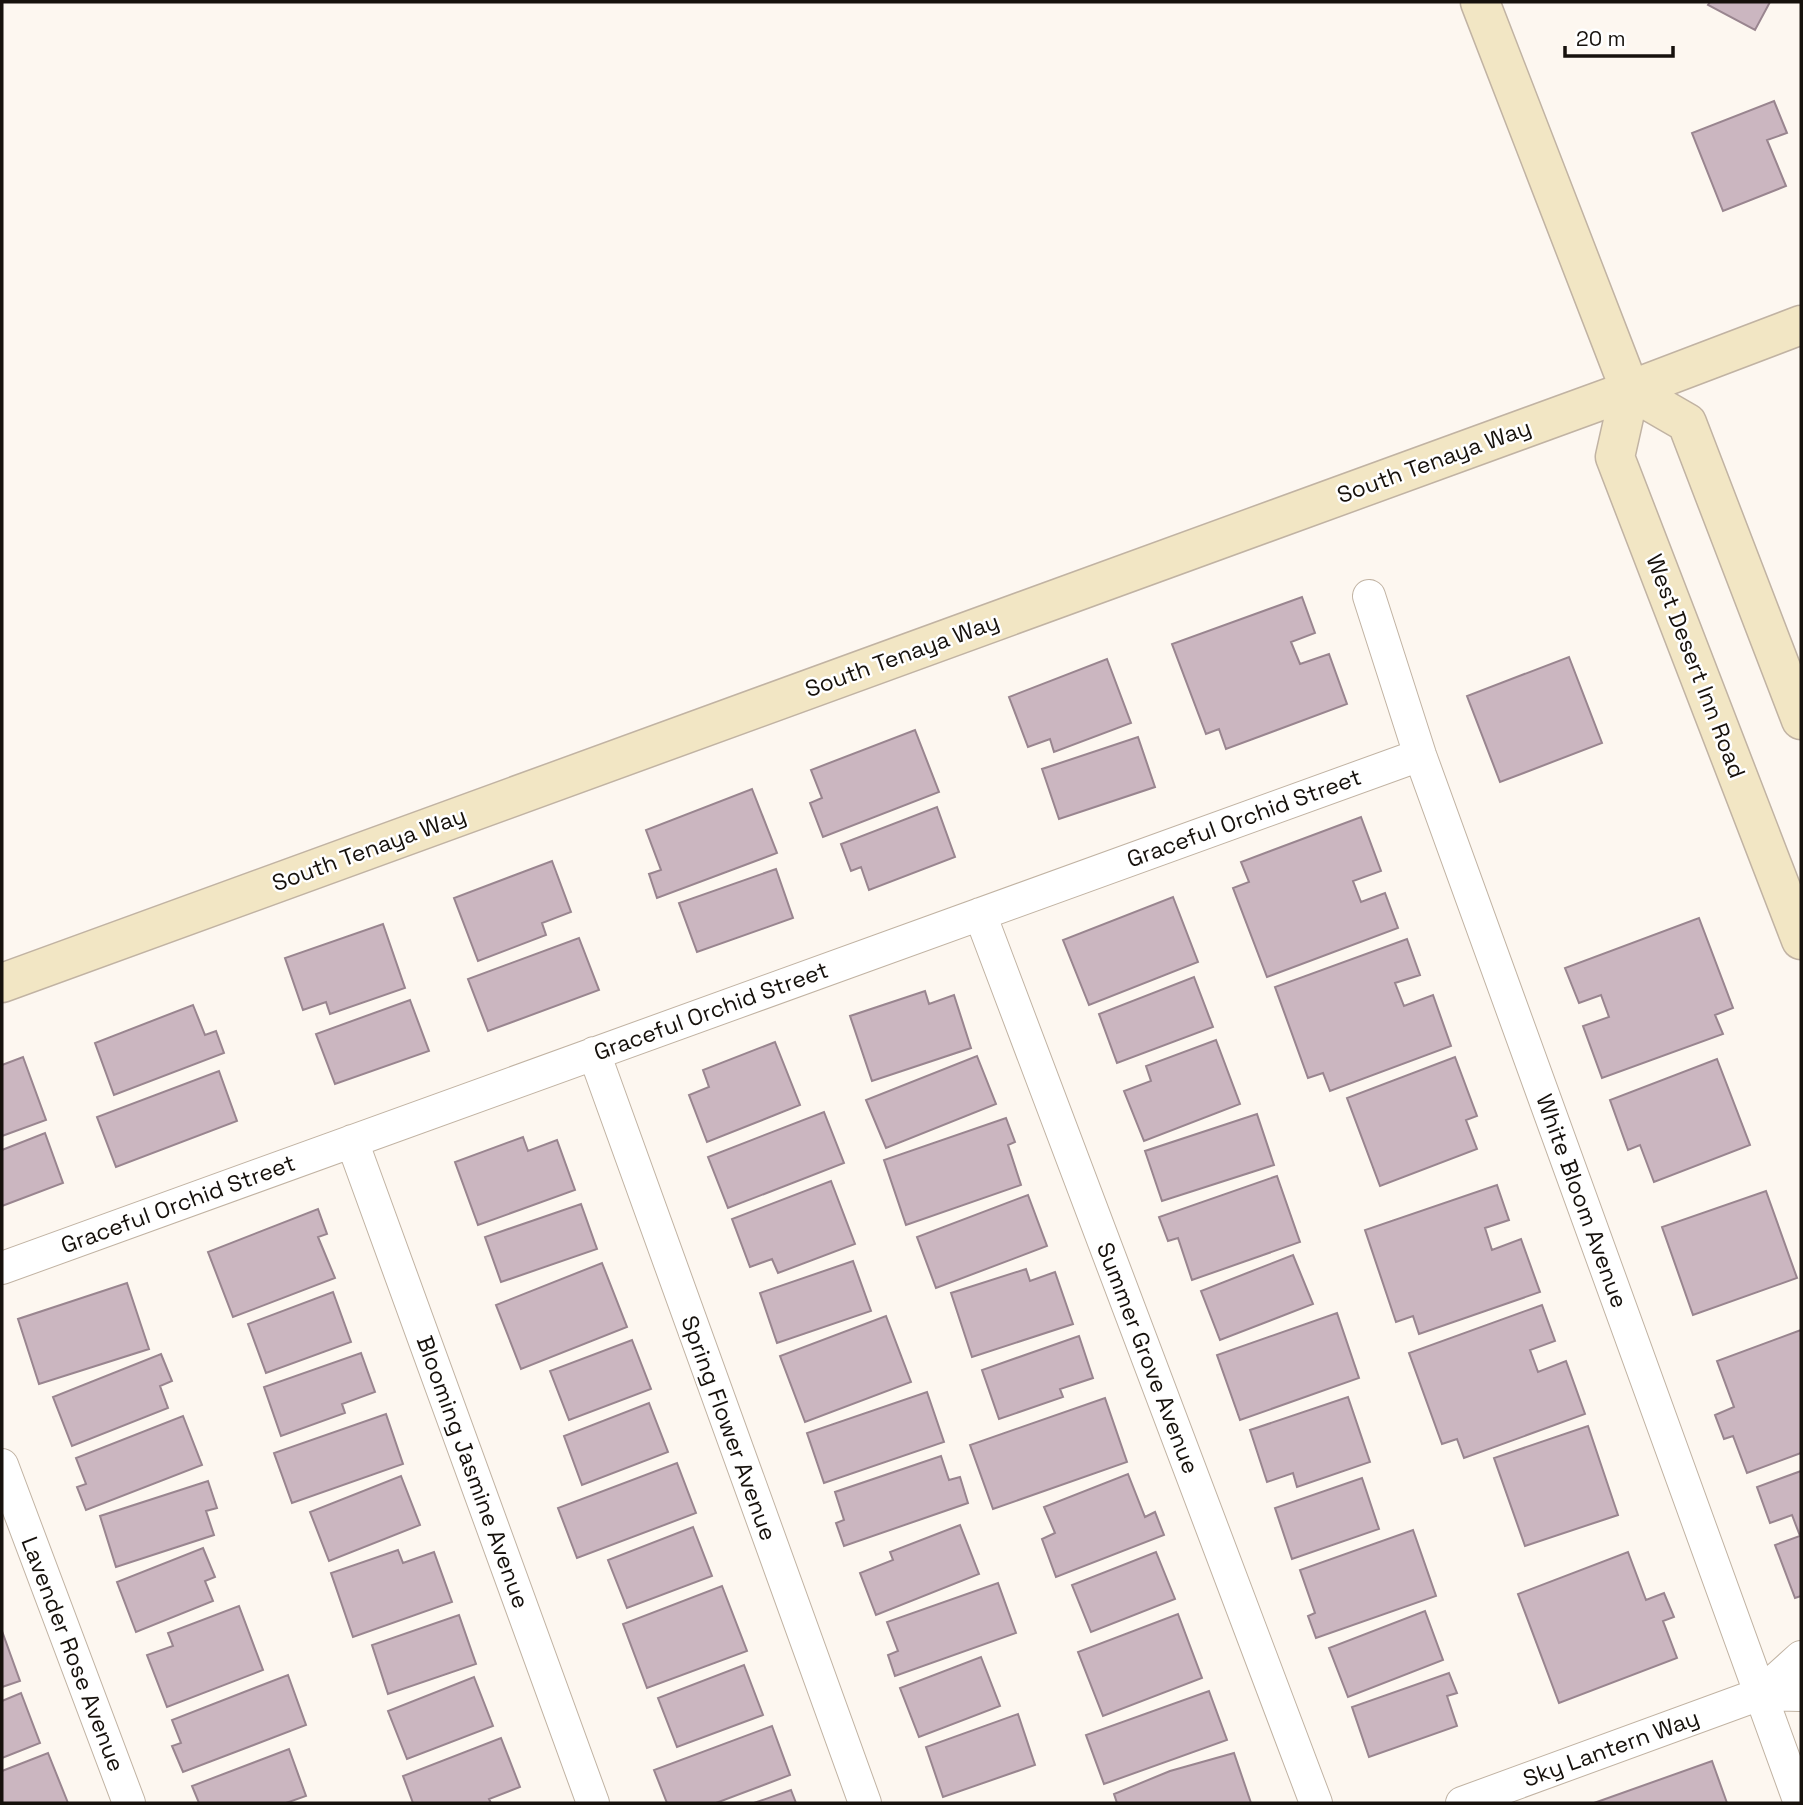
<svg xmlns="http://www.w3.org/2000/svg" width="1803" height="1805" viewBox="0 0 1803 1805" font-family="'Space Grotesk',sans-serif">
	<rect width="100%" height="100%" fill="#fdf7f0"/>
	<!-- building -->
	<path fill="#cbb6c0" stroke="#99858f" stroke-width="2" d="M1710,2H1770L1755,30L1708,5Z
		M1774,101L1787,133L1767,140L1786,186L1723,211L1692,133Z
		M1302,597L1315,633L1291,642L1300,664L1329,654L1347,704L1226,749L1219,729L1206,734L1172,644Z
		M1569,657L1602,743L1500,782L1467,696Z
		M1107,659L1131,723L1054,752L1050,739L1028,747L1009,697Z
		M915,730L939,792L823,837L810,803L822,798L811,770Z
		M1138,737L1155,787L1059,819L1042,769Z
		M752,789L777,853L657,898L649,874L661,870L646,830Z
		M937,807L955,857L869,890L861,867L851,871L841,844Z
		M1361,817L1381,871L1353,881L1361,902L1385,893L1398,928L1267,977L1233,888L1249,882L1241,862Z
		M552,861L571,912L542,923L546,935L478,961L454,898Z
		M776,869L793,918L697,952L679,903Z
		M1173,897L1198,962L1089,1005L1063,940Z
		M1699,918L1733,1008L1715,1015L1723,1034L1602,1078L1583,1026L1609,1017L1601,995L1579,1003L1565,968Z
		M383,924L405,988L330,1014L326,1002L303,1010L285,958Z
		M579,938L599,990L488,1031L468,979Z
		M1407,939L1420,975L1395,983L1404,1006L1433,995L1451,1046L1330,1091L1323,1073L1308,1078L1275,987Z
		M1194,977L1213,1027L1117,1063L1099,1014Z
		M925,991L929,1004L954,995L971,1048L872,1081L850,1016Z
		M410,1000L429,1051L335,1084L316,1034Z
		M193,1005L205,1035L216,1031L224,1053L114,1095L95,1043Z
		M1216,1040L1240,1104L1144,1141L1124,1091L1151,1081L1146,1066Z
		M775,1042L800,1105L707,1142L689,1095L709,1087L703,1070Z
		M977,1056L996,1104L886,1148L866,1100Z
		M23,1057L46,1120L2,1136V1065Z
		M1455,1057L1477,1116L1466,1120L1477,1149L1380,1186L1347,1098Z
		M1717,1059L1750,1145L1654,1182L1640,1145L1628,1150L1610,1100Z
		M219,1071L237,1121L116,1167L97,1117Z
		M824,1112L844,1163L728,1208L708,1157Z
		M1257,1114L1274,1165L1162,1201L1145,1151Z
		M1006,1118L1015,1142L1008,1145L1021,1185L906,1225L884,1160Z
		M45,1133L63,1183L2,1206V1150Z
		M523,1137L528,1151L557,1140L575,1190L478,1225L455,1162Z
		M1277,1176L1300,1242L1192,1280L1178,1238L1168,1241L1159,1217Z
		M831,1181L855,1244L778,1273L772,1259L750,1267L732,1219Z
		M1497,1185L1509,1220L1485,1228L1492,1250L1521,1239L1540,1292L1419,1334L1413,1316L1396,1322L1365,1230Z
		M1766,1191L1797,1278L1693,1315L1662,1227Z
		M1028,1195L1047,1246L936,1288L917,1237Z
		M581,1204L597,1249L501,1282L485,1237Z
		M318,1209L327,1234L318,1237L335,1278L233,1317L208,1252Z
		M1293,1255L1313,1304L1220,1340L1201,1291Z
		M853,1261L871,1311L777,1343L760,1293Z
		M602,1263L627,1327L521,1369L496,1305Z
		M1026,1269L1030,1281L1055,1272L1073,1324L972,1357L951,1293Z
		M127,1283L149,1349L39,1384L18,1319Z
		M333,1292L351,1342L266,1373L248,1324Z
		M1542,1305L1555,1341L1530,1350L1538,1372L1566,1361L1585,1414L1464,1458L1457,1439L1442,1444L1409,1353Z
		M1337,1313L1359,1378L1240,1420L1217,1355Z
		M886,1316L911,1382L805,1422L780,1356Z
		M1801,1330V1453L1747,1473L1733,1436L1724,1439L1715,1415L1734,1407L1717,1361Z
		M1079,1336L1093,1378L1060,1389L1063,1397L999,1419L982,1370Z
		M632,1340L651,1389L569,1420L550,1371Z
		M361,1353L375,1392L342,1404L345,1413L281,1436L264,1387Z
		M161,1354L172,1381L160,1386L168,1408L72,1446L53,1397Z
		M927,1392L944,1442L824,1483L807,1433Z
		M1348,1397L1370,1462L1297,1487L1293,1473L1267,1482L1250,1430Z
		M1105,1398L1127,1462L993,1509L970,1445Z
		M649,1403L668,1452L582,1485L564,1436Z
		M386,1414L403,1464L292,1503L274,1453Z
		M183,1416L202,1465L86,1510L77,1487L86,1484L76,1458Z
		M1588,1426L1618,1515L1525,1546L1494,1458Z
		M941,1456L949,1480L960,1477L968,1503L844,1546L836,1523L844,1520L835,1492Z
		M677,1463L696,1513L577,1558L558,1508Z
		M1801,1471V1596L1795,1598L1775,1545L1800,1536L1792,1515L1770,1523L1757,1487Z
		M1128,1474L1145,1517L1155,1512L1164,1535L1056,1577L1042,1539L1055,1533L1044,1507Z
		M401,1476L420,1525L329,1561L310,1512Z
		M1362,1478L1379,1529L1292,1559L1275,1508Z
		M208,1481L217,1508L206,1511L214,1535L116,1567L100,1516Z
		M960,1525L979,1574L876,1615L860,1573L893,1560L890,1552Z
		M693,1527L712,1576L627,1608L608,1560Z
		M1413,1530L1436,1596L1316,1638L1308,1616L1315,1613L1300,1570Z
		M203,1548L215,1577L205,1581L213,1601L136,1632L117,1582Z
		M398,1550L403,1563L434,1552L452,1602L353,1637L331,1573Z
		M1156,1552L1175,1599L1091,1632L1072,1585Z
		M1628,1552L1646,1600L1664,1593L1674,1617L1663,1621L1677,1658L1559,1703L1518,1594Z
		M998,1583L1016,1633L895,1676L888,1655L898,1651L887,1622Z
		M722,1586L747,1651L647,1688L623,1624Z
		M239,1606L263,1670L167,1707L147,1655L173,1646L168,1633Z
		M1425,1611L1443,1660L1348,1697L1329,1648Z
		M1178,1614L1202,1678L1103,1716L1078,1652Z
		M459,1615L476,1664L388,1694L372,1645Z
		M2,1631L20,1681L2,1687Z
		M981,1657L1000,1706L919,1737L900,1688Z
		M744,1665L763,1715L677,1747L658,1698Z
		M1449,1673L1457,1693L1447,1696L1457,1726L1369,1757L1352,1707Z
		M288,1675L306,1725L183,1772L172,1746L181,1743L172,1720Z
		M474,1677L493,1726L407,1759L388,1711Z
		M1209,1691L1227,1740L1104,1784L1086,1735Z
		M21,1693L40,1743L2,1758V1701Z
		M1018,1714L1035,1765L943,1797L926,1747Z
		M772,1726L790,1775L716,1803H667L654,1770Z
		M501,1738L520,1787L489,1799L491,1803H413L403,1776Z
		M289,1749L306,1796L286,1803H199L192,1786Z
		M48,1753L68,1803H2V1771Z
		M1234,1753L1251,1803H1117L1114,1794L1170,1771Z
		M1712,1761L1727,1803H1594Z
		M791,1790L796,1803H754Z"/>
	<g fill="none" stroke-linecap="round" stroke-linejoin="round">
		<!-- street casing -->
		<g stroke="#c1b3a3" stroke-width="34">
			<path id="street" d="M1369,596L1420,755L1800,1803
				M980,914L1316,1803
				M594,1053L865,1803
				M352,1141L593,1803
				M2,1268L1420,755
				M2,1465L129,1803
				M1760,1694L1801,1695
				M1462,1803L1760,1694L1801,1657"/>
		</g>
		<!-- secondary casing -->
		<g stroke="#c1b3a3" stroke-width="41">
			<path id="secondary" d="M1480,2L1630,390L1615,457L1801,940
				M1630,390L1687,423L1801,720
				M2,983L1630,390L1801,325"/>
		</g>
		<!-- street -->
		<use href="#street" stroke="#fff" stroke-width="32"/>
		<!-- secondary -->
		<use href="#secondary" stroke="#f2e6c4" stroke-width="38"/>
	</g>
	<g text-anchor="middle" dominant-baseline="central" stroke-width="5" stroke-linejoin="round" paint-order="stroke">
		<!-- street labels -->
		<g font-size="23" fill="#16110c" stroke="#fff">
			<text transform="translate(1434 461) rotate(-20)">South Tenaya Way</text>
			<text transform="translate(902 655) rotate(-20)">South Tenaya Way</text>
			<text transform="translate(1696 666) rotate(69)">West Desert Inn Road</text>
			<text transform="translate(1244 818) rotate(-20)">Graceful Orchid Street</text>
			<text transform="translate(369 849) rotate(-20)">South Tenaya Way</text>
			<text transform="translate(711 1011) rotate(-20)">Graceful Orchid Street</text>
			<text transform="translate(1582 1201) rotate(70)">White Bloom Avenue</text>
			<text transform="translate(178 1204) rotate(-20)">Graceful Orchid Street</text>
			<text transform="translate(1148 1358) rotate(69)">Summer Grove Avenue</text>
			<text transform="translate(729 1428) rotate(70)">Spring Flower Avenue</text>
			<text transform="translate(473 1472) rotate(70)">Blooming Jasmine Avenue</text>
			<text transform="translate(73 1654) rotate(69)">Lavender Rose Avenue</text>
			<text transform="translate(1611 1748) rotate(-20)">Sky Lantern Way</text>
		</g>
	</g>
	<!-- border -->
	<rect width="1803" height="1805" fill="none" stroke="#16110c" stroke-width="7"/>
	<!-- scale -->
	<path d="M1565 46v10h108v-10" fill="none" stroke="#16110c" stroke-width="3.5"/>
	<text x="1576" y="46" font-size="21" fill="#16110c" stroke="#ffffff" stroke-width="5" paint-order="stroke">20 m</text>
</svg>
